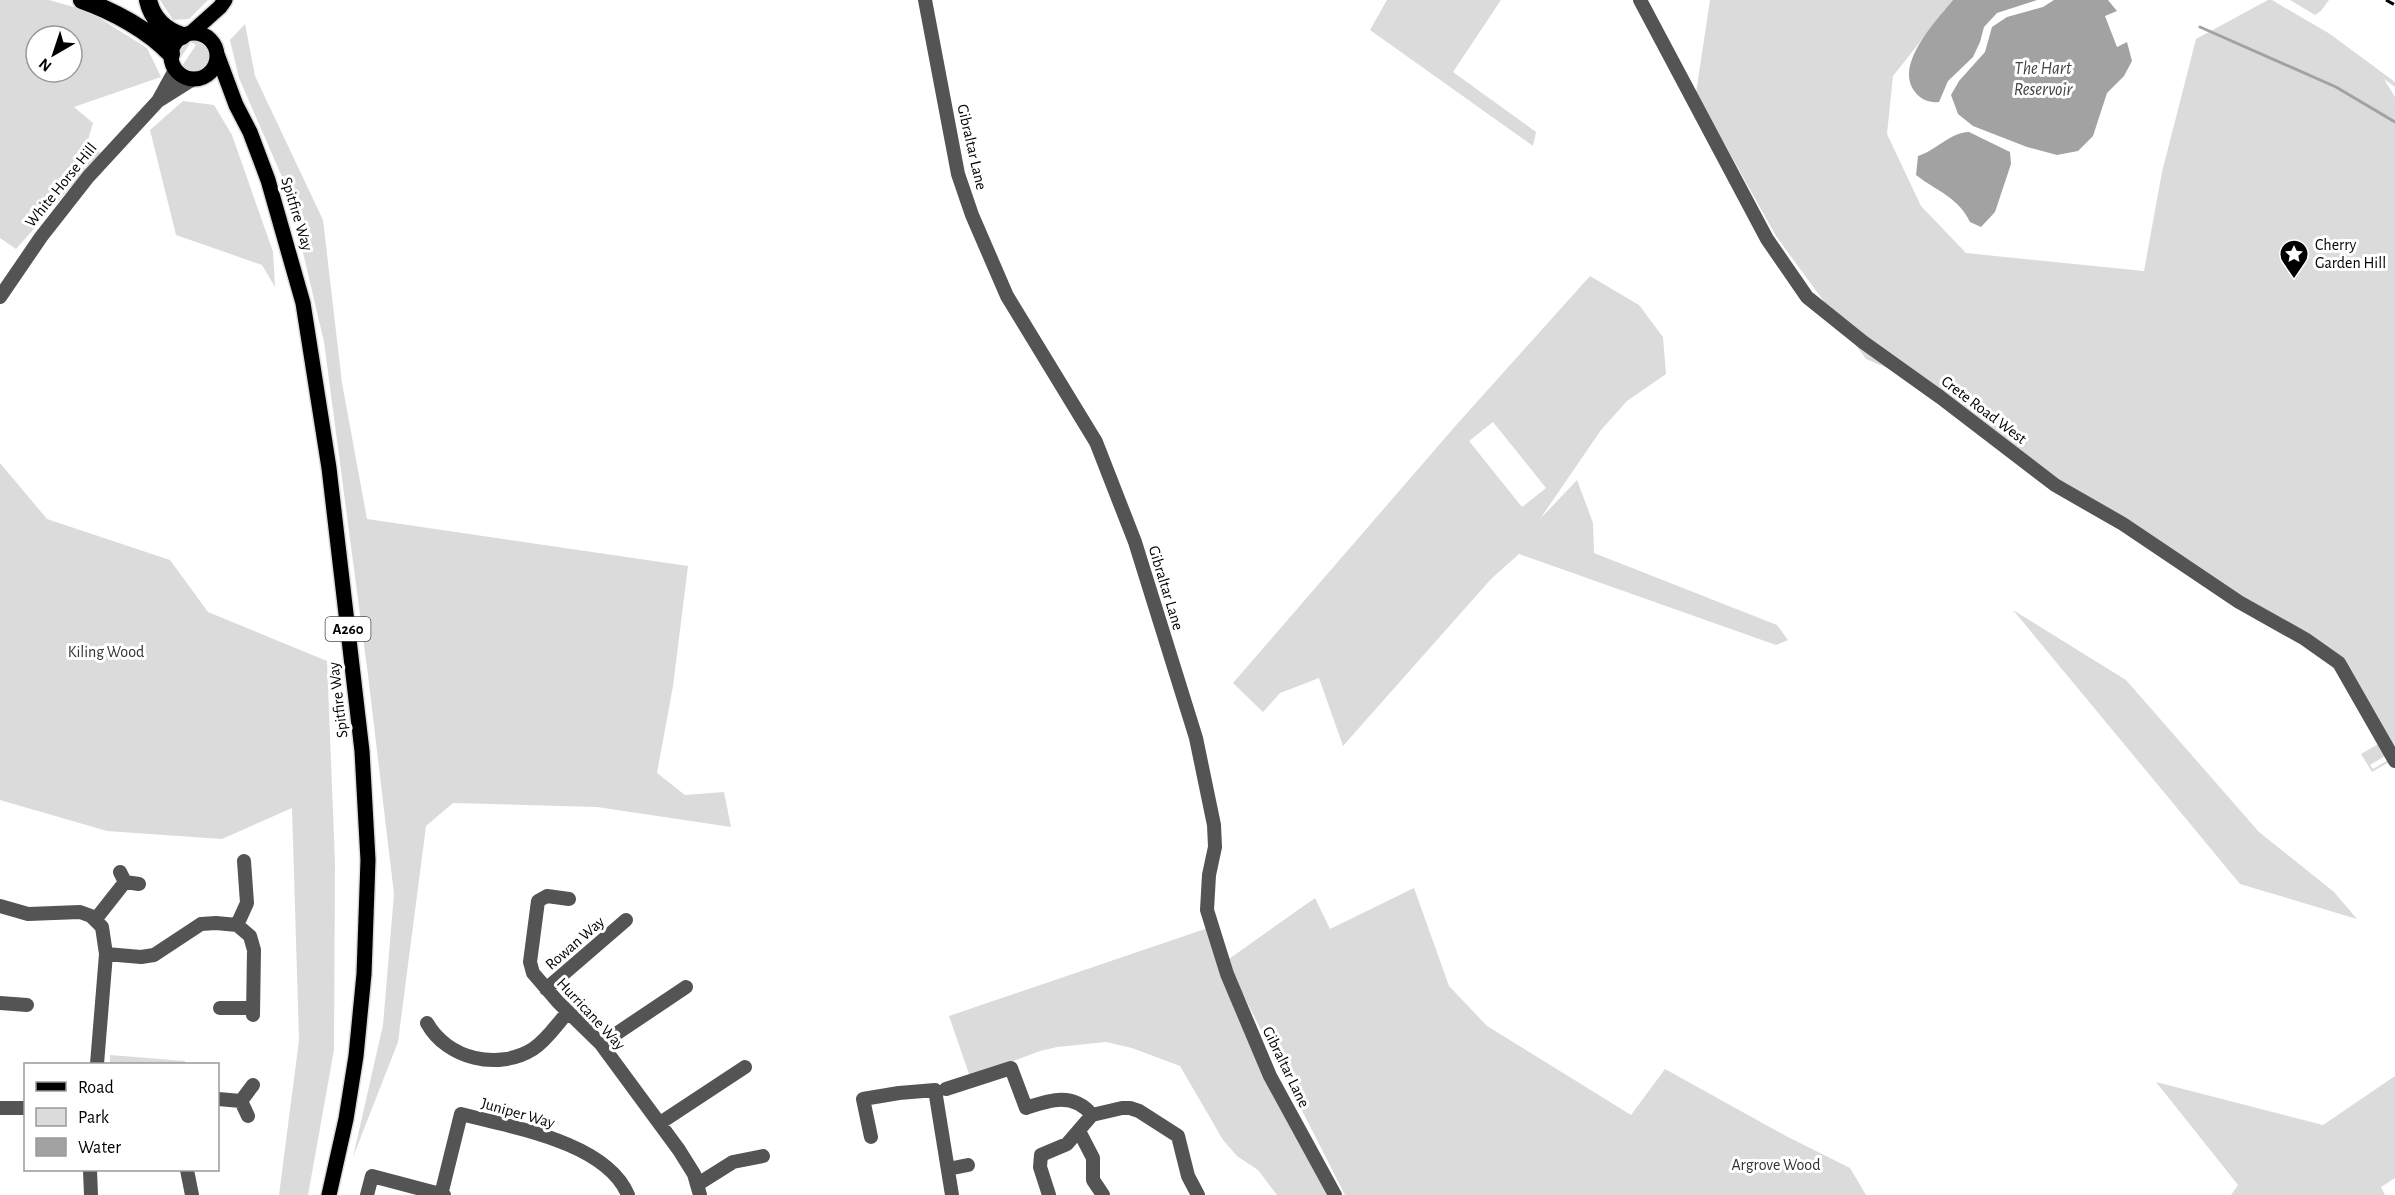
<svg xmlns="http://www.w3.org/2000/svg" width="2395" height="1195" viewBox="0 0 2395 1195" font-family="'Alegreya Sans',sans-serif">
	<rect width="100%" height="100%" fill="#fff"/>
	<!-- green -->
	<path fill="#dbdbdb" fill-rule="evenodd" d="M0,0H49L88,11L147,48L161,77L74,107L93,123L88,140L101,153L16,249L0,238ZM36,36H72V72H36Z
		M160,0H208L189,19L173,20Z
		M1387,0H1501L1453,72L1536,132L1533,146L1370,30Z
		M1710,0H1953L1893,76L1887,134L1921,206L1966,253L2144,271L2162,172L2196,39L2268,0H2272L2330,34L2395,82V87L2384,79L2395,97V755L2347,666L2049,475L1940,390L1866,359L1776,236L1696,93Z
		M2290,0H2329L2321,11L2315,15Z
		M245,24L255,76L323,220L342,383L367,519L688,566L673,686L657,773L685,795L724,792L731,827L597,807L453,803L426,826L398,1042L353,1157L383,1025L394,894L368,675L324,342L289,193L239,78L230,40Z
		M192,40C207,41 214,52 207,65L195,72L187,70L182,66L196,45L191,42L179,60L178,52L183,44Z
		M183,101L214,105L232,135L273,252L275,287L262,265L176,235L150,130Z
		M1590,276L1639,305L1663,337L1666,374L1627,401L1601,430L1540,519L1577,480L1593,523L1594,553L1777,625L1788,640L1776,645L1519,554L1491,579L1343,746L1319,678L1280,693L1263,712L1233,683L1458,423ZM1493,422L1546,488L1522,507L1469,441Z
		M0,463L47,519L170,560L208,612L327,661L335,862L334,1050L308,1195H279L299,1040L292,808L222,839L107,831L0,800Z
		M2013,610L2126,680L2259,832L2334,892L2357,919L2240,884Z
		M2378,744L2385,756L2370,765L2373,769L2388,760L2389,762L2372,772L2361,754Z
		M1414,888L1449,986L1487,1026L1631,1115L1665,1069L1786,1136L1850,1168L1866,1195H1345L1226,961L1315,898L1330,929Z
		M1208,928L1262,1074L1327,1195H1277L1258,1170L1237,1156L1223,1140L1180,1066L1132,1048L1106,1042L1057,1047L1040,1051L970,1077L949,1016Z
		M110,1055L185,1061V1064H110Z
		M2395,1076V1178L2381,1187L2385,1195H2231L2238,1185L2156,1082L2323,1125Z"/>
	<!-- water -->
	<path fill="#a2a2a2" d="M1953,0H2037L1997,13L1984,27L1980,42L1973,57L1948,81L1939,102C1930,103 1921,100 1915,92C1893,65 1937,20 1953,0Z
		M2054,0H2108L2117,11L2105,16L2117,47L2127,42L2132,61L2124,76L2107,93L2093,136L2078,151L2057,155L2027,147L1973,126L1958,114L1951,95L1959,81L1985,52L1992,27L2007,17L2043,7Z
		M1969,132L2010,152L2011,164L1995,212L1981,227L1970,222C1958,197 1938,192 1916,175L1918,156C1937,150 1949,133 1969,132Z"/>
	<g fill="none" stroke-linecap="round" stroke-linejoin="round">
		<!-- stream -->
		<path stroke="#a2a2a2" stroke-width="3" d="M2200,27L2336,87L2395,122"/>
		<!-- major casing -->
		<g stroke="#dbdbdb" stroke-width="18">
			<path id="major" d="M191,33L220,7L225,0
				M171 56a23 23 0 1 1 46 0a23 23 0 1 1-46 0Z
				M217,54L236,105L250,132L268,180L303,303L329,468L362,751L368,860L364,974L356,1056L346,1119L329,1195"/>
		</g>
		<!-- highway casing -->
		<g stroke="#dbdbdb" stroke-width="21">
			<path id="highway" d="M82,0C113,11 149,30 171,54
				M148,0C152,18 164,30 182,36"/>
		</g>
		<!-- minor -->
		<path stroke="#545454" stroke-width="14" d="M925,0L958,174L972,215L1007,296L1096,442L1135,542L1196,738L1214,825L1215,847L1209,875L1207,910L1227,974L1270,1076L1335,1195
			M1640,0L1767,239L1807,297L1863,342L1940,397L2055,485L2123,524L2239,602L2305,639L2339,663L2395,761
			M158,101L193,79
			M0,297L41,237L88,177L158,101L175,70
			M120,872L125,882L139,884
			M569,899L547,896L538,901L530,962L533,973L558,1002L601,1044L679,1150L694,1174L700,1195
			M0,906L28,914L80,912L91,916L102,927L106,954L97,1064
			M95,920L125,882
			M237,925L247,903L244,861
			M106,954L141,957L154,955L201,924L216,923L237,925L250,936L254,950L253,1015
			M546,989L626,920
			M0,1003L27,1005
			M220,1008H253
			M427,1023C447,1059 498,1071 533,1049C547,1040 557,1024 568,1012
			M601,1044L686,987
			M946,1089L1011,1068L1026,1108C1050,1100 1073,1092 1092,1115
			M218,1099L241,1101
			M0,1108H26
			M248,1116L241,1101L253,1085
			M660,1123L745,1067
			M1079,1131L1093,1158V1180L1103,1195
			M871,1137L863,1099L899,1093L935,1090L952,1195
			M948,1169L968,1165
			M90,1170L91,1195
			M187,1170L192,1195
			M698,1184L733,1162L763,1156
			M367,1195L372,1176L444,1195
			M441,1195L461,1114C511,1127 606,1142 628,1195
			M1049,1195L1040,1167L1041,1155L1067,1144L1092,1115L1122,1108H1130L1139,1111L1178,1136L1188,1176L1198,1195"/>
		<!-- major -->
		<use href="#major" stroke="#000" stroke-width="15"/>
		<!-- highway -->
		<use href="#highway" stroke="#000" stroke-width="18"/>
		<!-- rail -->
		<path stroke="#000" stroke-width="3" stroke-dasharray="9 3 1.5 3" stroke-linecap="butt" d="M2386,0L2395,5"/>
	</g>
	<!-- icons -->
	<defs>
		<g id="sight-pin" transform="scale(1.5)"><path d="M0 17L-7.5 6A9.5 9.5 0 1 1 7.5 6Z" fill="#000" stroke="#fff"/><path d="M0-6L1.8-2.2L6-1.7L2.9 1.2L3.7 5.4L0 3.3L-3.7 5.4L-2.9 1.2L-6-1.7L-1.8-2.2Z" fill="#fff"/></g>
	</defs>
	<g fill-rule="evenodd">
		<use href="#sight-pin" x="2294" y="254"/>
	</g>
	<g text-anchor="middle" dominant-baseline="central" stroke-width="6" stroke-linejoin="round" paint-order="stroke">
		<!-- shield labels -->
		<rect fill="#fff" stroke="#4c4c4c" stroke-width="1.5" x="325.5" y="617" width="45" height="24" rx="4.5"/>
		<g font-size="15" font-weight="bold" fill="#000">
			<text x="348" y="629">A260</text>
		</g>
		<!-- street labels -->
		<g font-size="16" fill="#000" stroke="#fff">
			<text transform="translate(972 147) rotate(77)">Gibraltar Lane</text>
			<text transform="translate(61 185) rotate(-51)">White Horse Hill</text>
			<text transform="translate(297 214) rotate(73)">Spitfire Way</text>
			<text transform="translate(1984 410) rotate(37)">Crete Road West</text>
			<text transform="translate(1166 588) rotate(73)">Gibraltar Lane</text>
			<text transform="translate(338 700) rotate(-97)">Spitfire Way</text>
			<text transform="translate(575 943) rotate(-41)">Rowan Way</text>
			<text transform="translate(591 1014) rotate(47)">Hurricane Way</text>
			<text transform="translate(1286 1067) rotate(64)">Gibraltar Lane</text>
			<text transform="translate(518 1113) rotate(16)">Juniper Way</text>
		</g>
		<!-- poi labels -->
		<g font-size="16" fill="#000" stroke="#fff" text-anchor="start">
			<text x="2315" y="245">Cherry<tspan x="2315" dy="18">Garden Hill</tspan></text>
		</g>
		<!-- park labels -->
		<g font-size="16" fill="#323232" stroke="#fff">
			<text x="106" y="652">Kiling Wood</text>
			<text x="1776" y="1165">Argrove Wood</text>
		</g>
		<!-- water labels -->
		<g font-size="18" font-style="italic" fill="#434343" stroke="#fff">
			<text x="2043" y="69">The Hart<tspan x="2043" dy="21">Reservoir</tspan></text>
		</g>
	</g>
	<!-- legend -->
	<rect x="24" y="1063" width="195" height="108" fill="#ffffff" stroke="#999999" stroke-width="1.5"/>
	<rect x="36" y="1082" width="30" height="9" fill="#000000" stroke="#999999" stroke-width="1.5"/>
	<text x="78" y="1093" font-size="18" fill="#000000">Road</text>
	<rect x="36" y="1108" width="30" height="18" fill="#dbdbdb" stroke="#999999" stroke-width="1.5"/>
	<text x="78" y="1123" font-size="18" fill="#000000">Park</text>
	<rect x="36" y="1138" width="30" height="18" fill="#a2a2a2" stroke="#999999" stroke-width="1.5"/>
	<text x="78" y="1153" font-size="18" fill="#000000">Water</text>
	<!-- north arrow -->
	<g transform="translate(54 54) rotate(219)"><circle r="28" fill="#ffffff" stroke="#999999" stroke-width="1.5"/>
	<path d="M0-4.5L10 22L0 15L-10 22Z" fill="#000000"/>
	<text y="-9" font-size="16" font-weight="bold" text-anchor="middle" fill="#000000">N</text>
	</g>
</svg>
